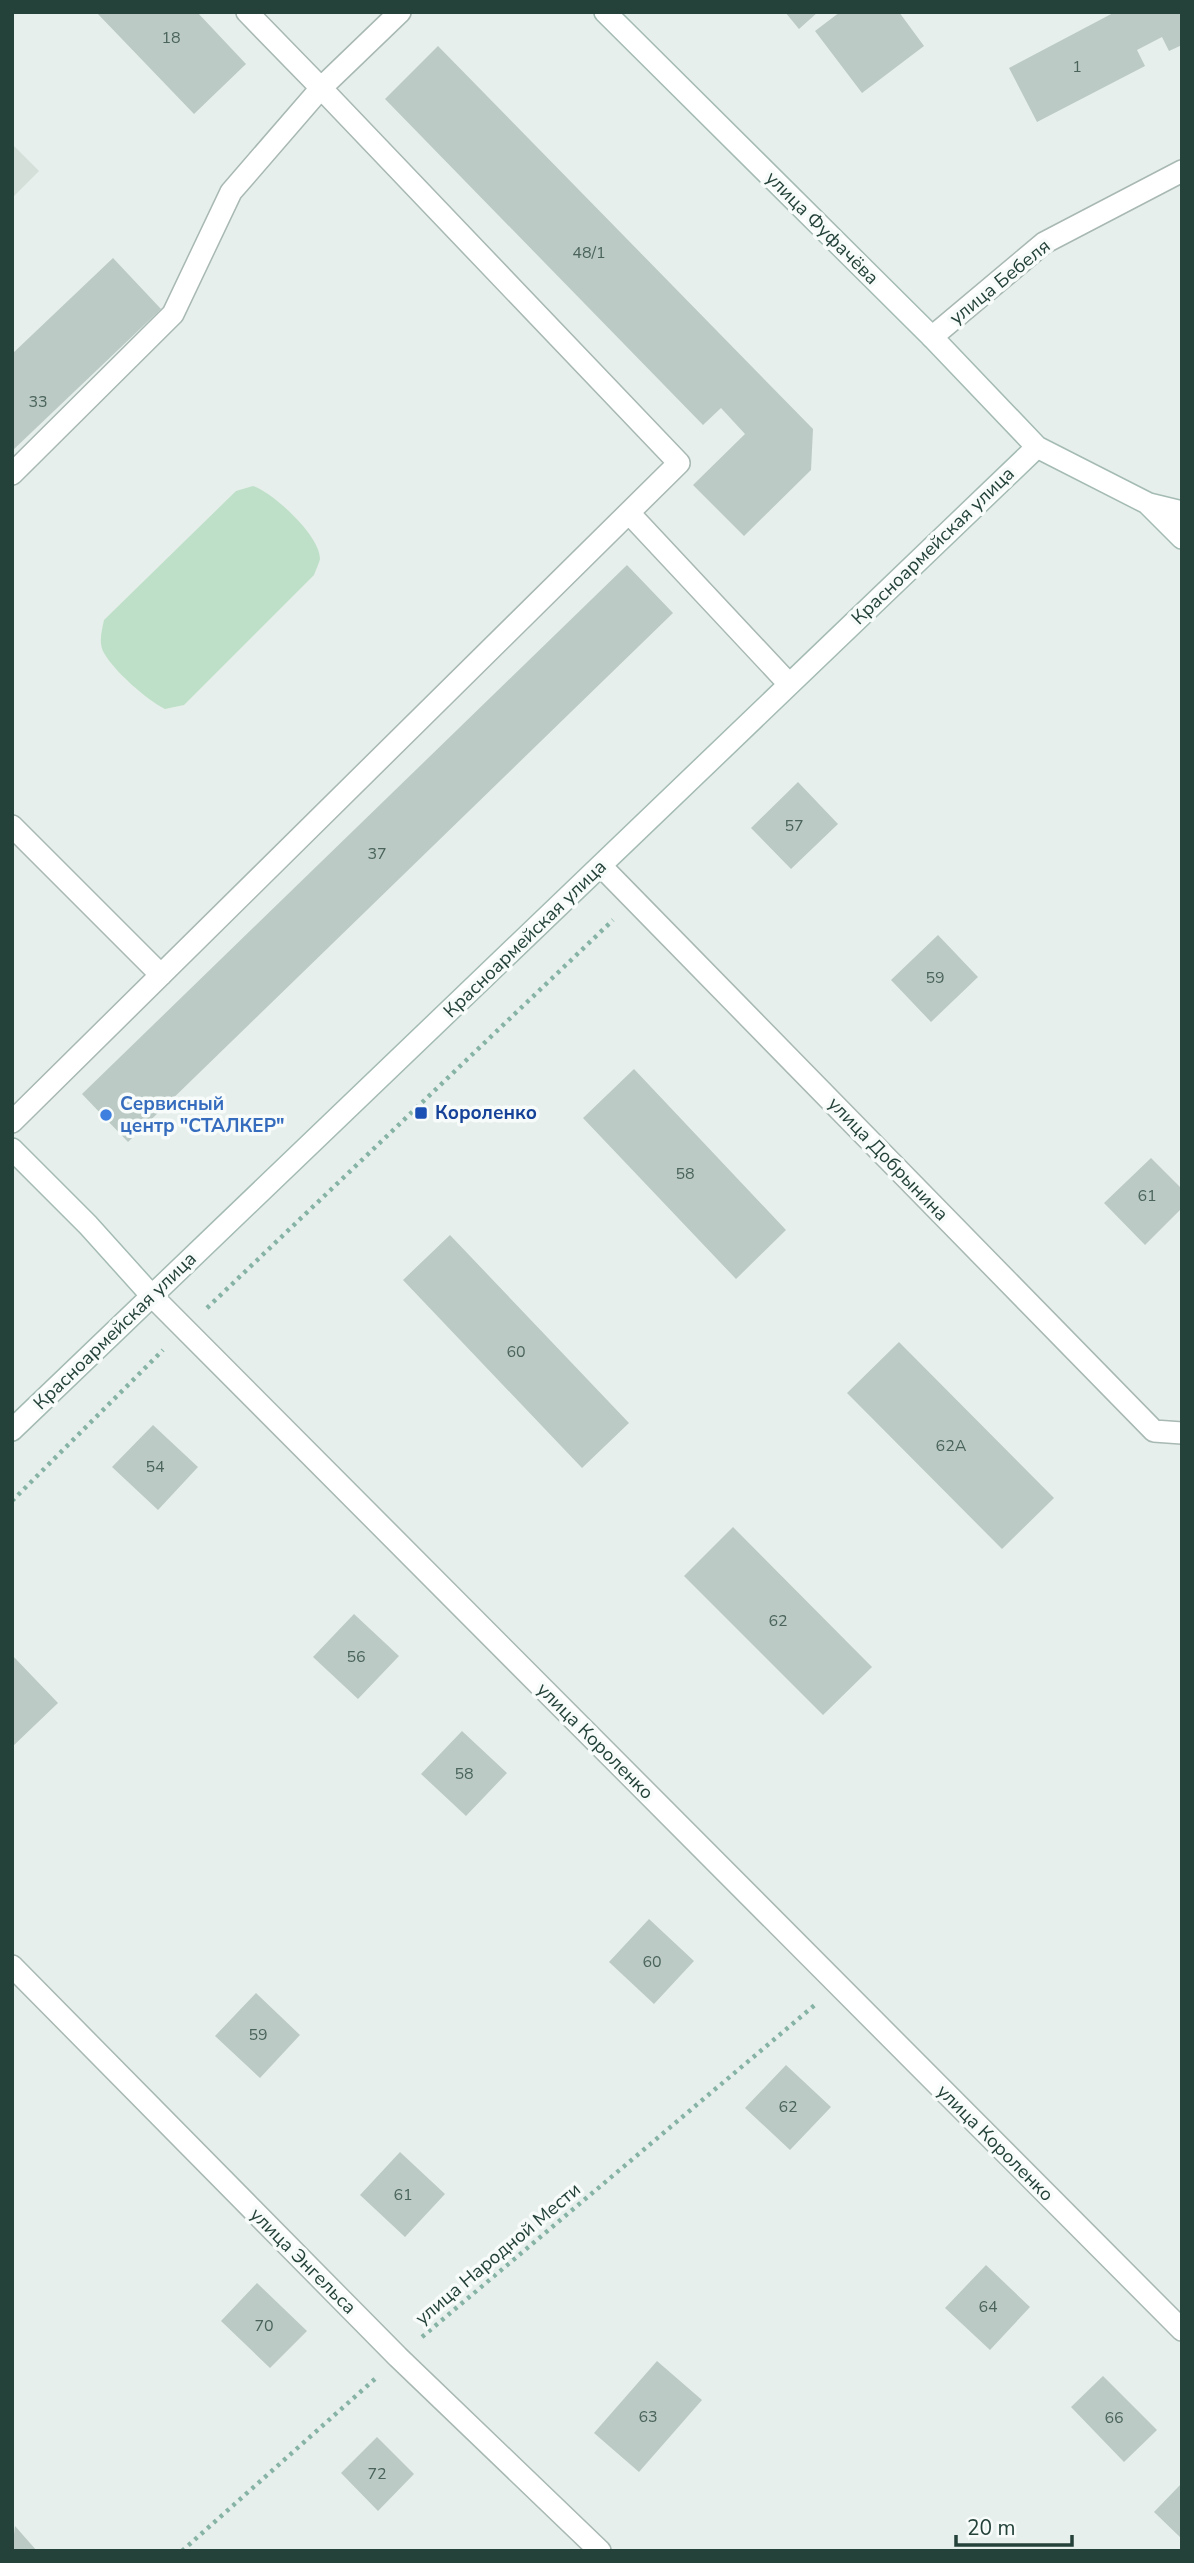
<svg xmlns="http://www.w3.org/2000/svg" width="1194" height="2563" viewBox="0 0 1194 2563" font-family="'Nunito Sans',sans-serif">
	<rect width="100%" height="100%" fill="#e6efeb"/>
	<!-- built -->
	<path fill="#d4dfda" d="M12,144L39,171L12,198Z"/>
	<!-- green -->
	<path fill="#bfe0c8" d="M253,486C273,493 320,535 320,559C319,563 316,570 314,575L184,705L165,709C147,700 114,671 104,653C98,643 102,630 104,620L236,491Z"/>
	<!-- building -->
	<path fill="#bbcac4" d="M96,12H197L246,64L194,114Z
		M785,12H818L799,29Z
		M840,12H899L924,46L862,93L815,31Z
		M1115,12H1182V45L1169,51L1162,37L1137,50L1145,66L1037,122L1009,68Z
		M438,46L813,429L811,470L744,536L693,485L745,434L721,408L703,425L385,99Z
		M113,258L161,309L12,451V354Z
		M627,565L673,613L128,1142L82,1094Z
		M798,782L838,824L791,869L751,828Z
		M938,935L978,977L931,1022L891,980Z
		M634,1069L786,1230L736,1279L583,1118Z
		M1151,1158L1182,1189V1208L1145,1245L1104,1203Z
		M450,1235L629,1423L582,1468L403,1280Z
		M899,1342L1054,1498L1002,1549L847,1393Z
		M153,1425L198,1467L158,1510L112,1467Z
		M733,1527L872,1667L823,1715L684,1576Z
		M354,1614L399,1656L358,1699L313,1657Z
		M12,1655L58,1703L12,1747Z
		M462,1731L507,1773L466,1816L421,1774Z
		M649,1919L694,1961L654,2004L609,1962Z
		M256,1993L300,2035L260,2078L215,2036Z
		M786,2065L831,2107L790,2150L745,2108Z
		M400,2152L445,2194L405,2237L360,2195Z
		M986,2265L1030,2307L990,2350L945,2308Z
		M257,2283L307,2331L270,2368L221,2321Z
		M657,2361L702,2400L639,2472L594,2433Z
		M1103,2376L1157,2430L1124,2462L1071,2407Z
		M377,2437L414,2474L378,2511L341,2473Z
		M1182,2483V2539L1154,2512Z
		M15,2526L37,2551H12Z"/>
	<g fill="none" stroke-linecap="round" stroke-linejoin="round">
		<!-- lane casing -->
		<g stroke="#a8b8b2" stroke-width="24">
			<path id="lane" d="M12,474L173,314L231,192L321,88L247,12
				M629,513L789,684
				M12,826L161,975
				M12,1122L679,463L321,88L400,12"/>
		</g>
		<!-- street casing -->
		<g stroke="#a8b8b2" stroke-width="24">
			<path id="street" d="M932,337L1044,243L1182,171
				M602,867L1154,1431L1182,1433
				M151,1295L1182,2330
				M12,1966L398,2357L600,2551"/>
		</g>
		<!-- secondary casing -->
		<g stroke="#a4bbb3" stroke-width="24">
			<path id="secondary" d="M605,12L932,337L1037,447L1147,503L1182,538
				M1149,504L1182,512
				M12,1149L88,1225L151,1295
				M12,1430L1037,447"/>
		</g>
		<!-- path -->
		<path stroke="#86b3a5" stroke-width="4.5" stroke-dasharray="3.5 5" stroke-linecap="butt" d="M207,1308L613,920
			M12,1501L163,1350
			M422,2337L816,2004
			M182,2551L376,2378"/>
		<!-- lane -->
		<use href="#lane" stroke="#fff" stroke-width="21"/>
		<!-- street -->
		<use href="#street" stroke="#fff" stroke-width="21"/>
		<!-- secondary -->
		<use href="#secondary" stroke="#fff" stroke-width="21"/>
	</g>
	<!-- markers -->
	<rect fill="#1a4fb4" stroke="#f7fbf9" stroke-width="2.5" x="414" y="1106" width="14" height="14" rx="3.5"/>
	<circle fill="#3f7fe0" stroke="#f7fbf9" stroke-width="2.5" cx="106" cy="1115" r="7"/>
	<g text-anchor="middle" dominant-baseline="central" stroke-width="7" stroke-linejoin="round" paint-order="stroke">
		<!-- number labels -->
		<g font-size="16" fill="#4a645c">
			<text x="171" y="38">18</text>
			<text x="1077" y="67">1</text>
			<text x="589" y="253">48/1</text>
			<text x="38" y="402">33</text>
			<text x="794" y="826">57</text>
			<text x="377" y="854">37</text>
			<text x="935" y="978">59</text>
			<text x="685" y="1174">58</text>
			<text x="1147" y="1196">61</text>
			<text x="516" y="1352">60</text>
			<text x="951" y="1446">62А</text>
			<text x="155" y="1467">54</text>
			<text x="778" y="1621">62</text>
			<text x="356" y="1657">56</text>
			<text x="464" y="1774">58</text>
			<text x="652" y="1962">60</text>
			<text x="258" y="2035">59</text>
			<text x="788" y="2107">62</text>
			<text x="403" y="2195">61</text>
			<text x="988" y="2307">64</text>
			<text x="264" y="2326">70</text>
			<text x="648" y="2417">63</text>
			<text x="1114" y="2418">66</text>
			<text x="377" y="2474">72</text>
		</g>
		<!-- street labels -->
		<g font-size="19" fill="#24423a" stroke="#f7fbf9">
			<text transform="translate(822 228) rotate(45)">улица Фуфачёва</text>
			<text transform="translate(1000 282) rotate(-39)">улица Бебеля</text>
			<text transform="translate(933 546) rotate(-44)">Красноармейская улица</text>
			<text transform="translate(525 939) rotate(-44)">Красноармейская улица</text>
			<text transform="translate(888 1159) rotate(46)">улица Добрынина</text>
			<text transform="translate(115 1331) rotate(-44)">Красноармейская улица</text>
			<text transform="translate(595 1741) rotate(45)">улица Короленко</text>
			<text transform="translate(995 2143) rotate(45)">улица Короленко</text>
			<text transform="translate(498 2254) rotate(-40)">улица Народной Мести</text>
			<text transform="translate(303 2261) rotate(45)">улица Энгельса</text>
		</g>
		<!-- shop labels -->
		<g font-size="19" font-weight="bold" fill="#366cbe" stroke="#f7fbf9" text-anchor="start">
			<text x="120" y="1104">Сервисный<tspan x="120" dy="22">центр "СТАЛКЕР"</tspan></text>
		</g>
		<!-- transit labels -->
		<g font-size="19" font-weight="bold" fill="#164399" stroke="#f7fbf9" text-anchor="start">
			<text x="435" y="1113">Короленко</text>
		</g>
	</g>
	<!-- border -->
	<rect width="1194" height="2563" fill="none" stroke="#24423a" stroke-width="28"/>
	<!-- scale -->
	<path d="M956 2535v10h116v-10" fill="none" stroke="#24423a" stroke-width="3.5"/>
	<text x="967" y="2535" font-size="21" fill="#24423a" stroke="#f7fbf9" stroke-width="5" paint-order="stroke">20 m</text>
</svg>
